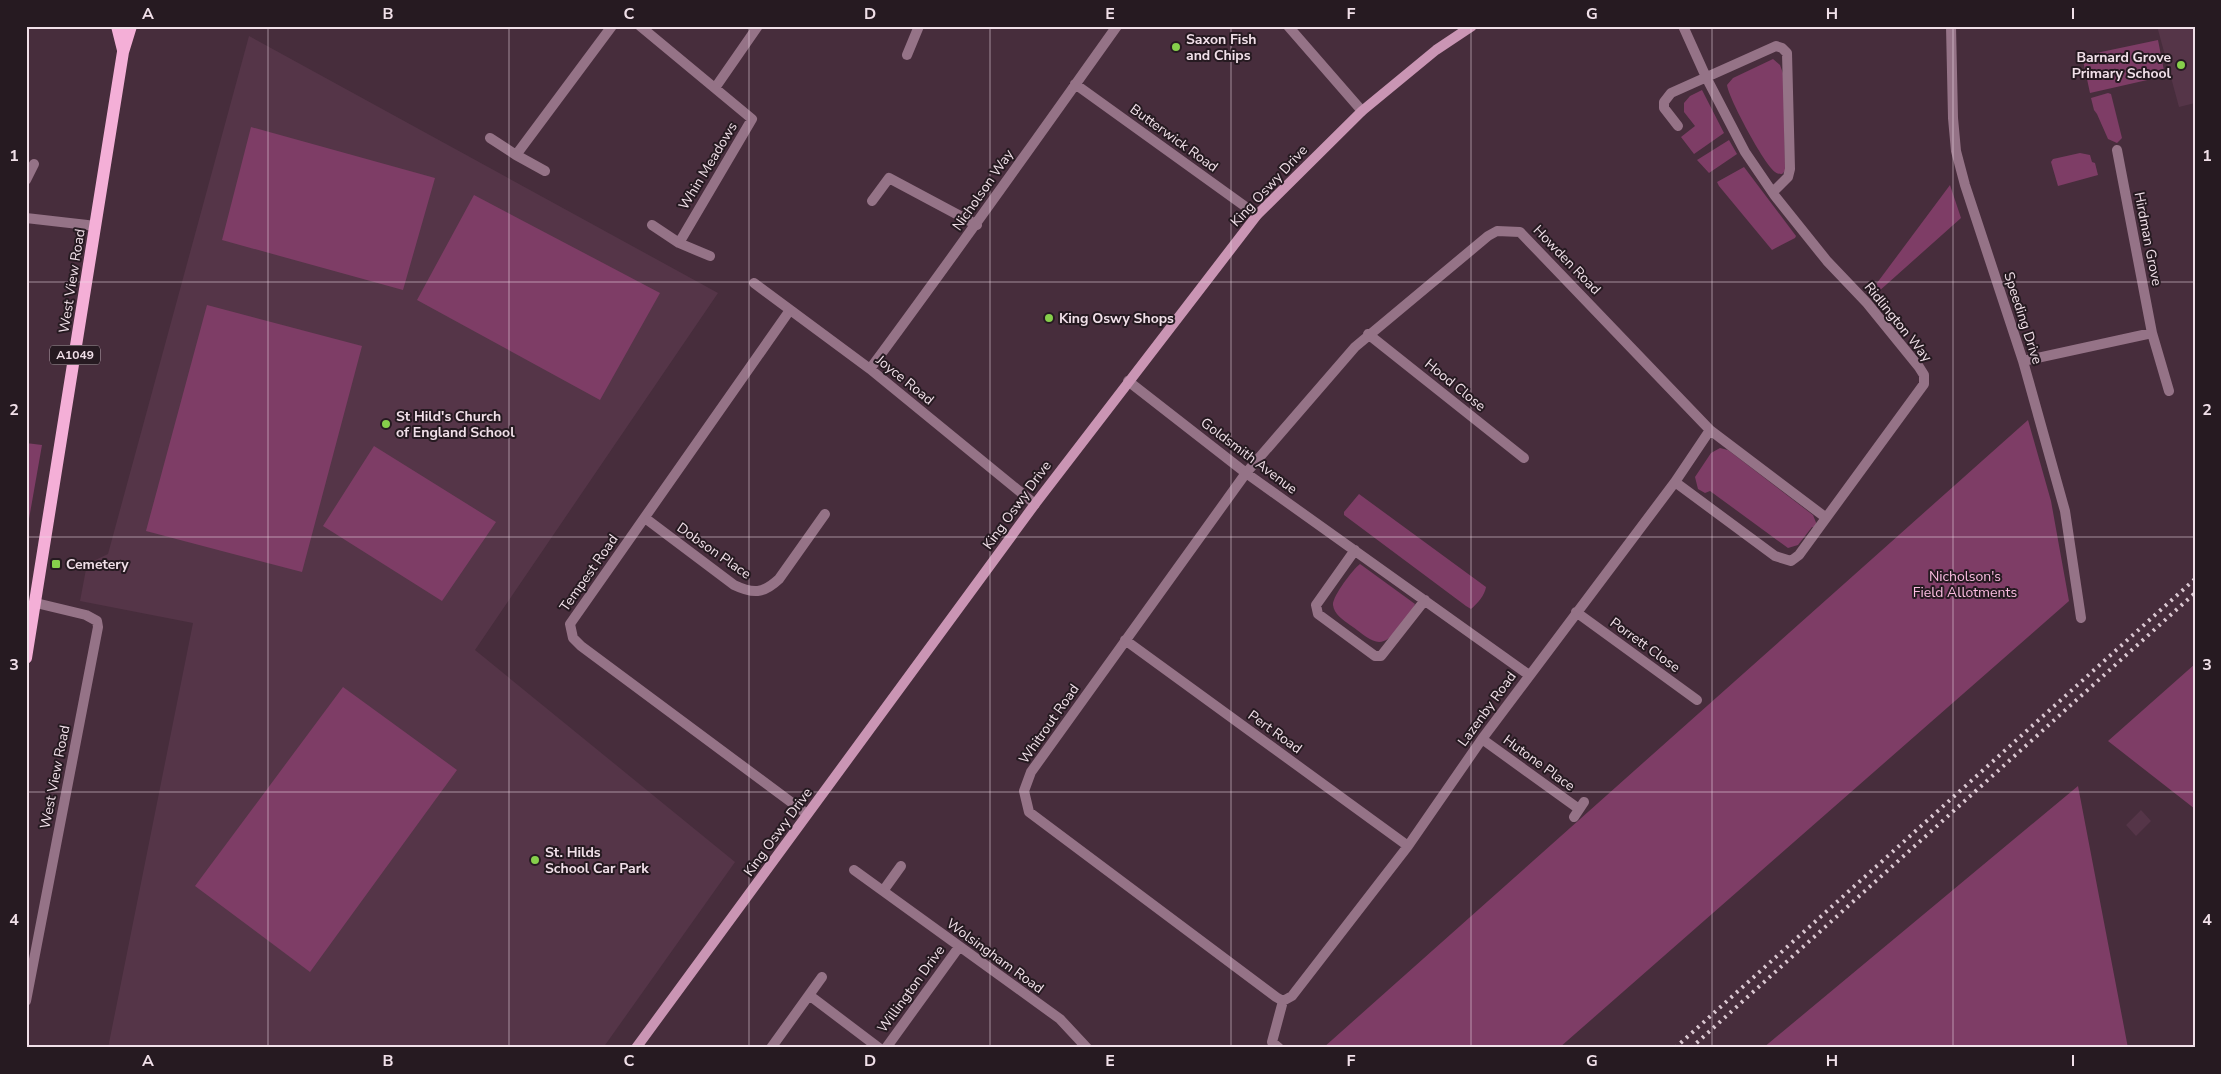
<svg xmlns="http://www.w3.org/2000/svg" width="2221" height="1074" viewBox="0 0 2221 1074" font-family="'Nunito Sans',sans-serif">
	<rect width="100%" height="100%" fill="#472d3c"/>
	<!-- built -->
	<path fill="#553548" d="M2157,26H2195V103L2179,107Z
		M249,36L718,293L475,650L735,862L603,1048H108L193,623L80,601L87,564L108,554Z
		M2141,810L2151,821L2136,836L2126,825Z"/>
	<!-- green -->
	<path fill="#7e3d66" d="M2158,40L2165,76L2090,93L2082,56Z
		M1773,59L1780,65L1784,76L1785,171L1782,174C1779,174 1778,174 1775,172C1764,164 1729,99 1727,85L1733,78Z
		M1702,90L1724,133L1694,154L1681,137L1695,126L1684,112V103L1690,96Z
		M2108,93L2111,94L2122,138L2117,143L2108,139L2097,114L2094,110L2091,98Z
		M251,127L435,178L403,290L222,240Z
		M1729,140L1737,154L1709,173L1697,160Z
		M2080,153L2090,155L2092,162L2095,163L2098,175L2058,186L2051,162L2053,159Z
		M1744,167L1796,236L1795,238L1772,250L1719,186L1717,182Z
		M1950,185L1961,218L1878,292L1874,287Z
		M474,195L660,293L600,400L417,300Z
		M207,305L362,346L302,572L146,531Z
		M2028,420L2051,501L2069,601L1559,1048H1323Z
		M26,443L42,445L26,536Z
		M374,446L496,522L442,601L323,526Z
		M1720,448L1728,450L1813,515L1817,525L1815,528L1812,527L1798,545L1788,548L1710,491L1705,493L1698,489L1695,477L1711,453Z
		M1359,494L1486,587C1485,595 1477,604 1471,609L1466,606L1344,515V512Z
		M1360,564L1415,604C1412,612 1405,619 1400,626C1380,653 1373,641 1350,625C1343,620 1334,614 1333,605C1332,597 1353,569 1360,564Z
		M2195,664V809L2108,741Z
		M343,687L457,770L310,972L195,886Z
		M2078,786L2128,1048H1763Z"/>
	<g fill="none" stroke-linecap="round" stroke-linejoin="round">
		<!-- street -->
		<path stroke="#957387" stroke-width="10" d="M640,26L752,119L679,243
			M1288,26L1362,111
			M1951,26L1953,118L1956,151L1965,185L2023,361L2065,511L2081,618
			M907,55L919,26
			M1075,84L1257,215
			M715,88L758,26
			M1678,126L1664,108V102L1671,93L1776,46L1782,48L1787,53L1790,169L1788,177L1773,192
			M490,138L516,155L545,171
			M2117,150L2152,333L2169,391
			M516,155L612,26
			M26,180L34,164
			M872,201L889,178L977,225
			M26,218L96,226
			M652,225L679,243L710,256
			M754,283L870,369L1035,504
			M790,310L570,624L573,638L581,646L807,814
			M1368,334L1524,458
			M2023,361L2152,333
			M870,369C954,256 1035,141 1117,26
			M1128,381L1246,473L1529,675
			M1675,482L1775,556L1791,561L1799,555L1924,384V375L1919,367L1867,303L1827,261L1775,196L1745,152L1706,77L1683,26
			M645,518L734,585C753,594 763,594 779,579L825,514
			M1355,550L1316,605L1318,614L1375,656H1381L1425,600
			M1576,612L1697,700
			M1125,640L1408,846
			M1482,739L1579,809
			M1574,817L1584,802
			M854,870L1060,1019L1087,1048
			M883,891L901,866
			M809,995L879,1048
			M26,1001L98,627L97,621L86,615L36,603
			M1283,1001L1276,997L1029,812L1024,791L1031,772L1246,473L1355,347L1488,236L1497,231L1520,232L1710,430L1825,517
			M1283,1001L1292,996L1408,846L1482,739L1675,482L1710,430
			M771,1048L822,977
			M886,1048L959,947
			M1279,1048L1272,1042L1283,1001"/>
		<!-- secondary -->
		<path stroke="#ca95b4" stroke-width="10" d="M636,1048L1035,504L1257,215L1362,111L1436,50L1472,26"/>
		<!-- primary -->
		<path stroke="#f4afd7" stroke-width="12" d="M117,26L123,50
			M26,658L123,52L131,26"/>
		<!-- rail -->
		<path stroke="#dbc8d2" stroke-width="4" stroke-dasharray="2.5 5" stroke-linecap="butt" d="M1675,1048L2195,579
			M1691,1048L2195,593"/>
	</g>
	<!-- grid -->
	<path fill="none" stroke="#f1e0e9" stroke-width="1" stroke-opacity="0.55" d="M268,26V1048M509,26V1048M749,26V1048M990,26V1048M1231,26V1048M1471,26V1048M1712,26V1048M1953,26V1048M26,282H2195M26,537H2195M26,792H2195"/>
	<!-- markers -->
	<g fill="#86cf4b" stroke="#261a21" stroke-width="2">
		<circle cx="1176" cy="47" r="5"/>
		<circle cx="2181" cy="65" r="5"/>
		<circle cx="1049" cy="318" r="5"/>
		<circle cx="386" cy="424" r="5"/>
		<rect x="51" y="559" width="10" height="10" rx="2.5"/>
		<circle cx="535" cy="860" r="5"/>
	</g>
	<g text-anchor="middle" dominant-baseline="central" stroke-width="4" stroke-linejoin="round" paint-order="stroke">
		<!-- shield labels -->
		<rect fill="#261a21" stroke="#b4a5ad" stroke-width="1" x="50" y="345.5" width="50" height="19" rx="4"/>
		<g font-size="12" font-weight="bold" fill="#f1e0e9">
			<text x="75" y="355">A1049</text>
		</g>
		<!-- poi labels -->
		<g font-size="14" font-weight="bold" fill="#f1e0e9" stroke="#261a21" text-anchor="start">
			<text x="1186" y="39">Saxon Fish<tspan x="1186" dy="16">and Chips</tspan></text>
			<text x="2171" y="57" text-anchor="end">Barnard Grove<tspan x="2171" dy="16">Primary School</tspan></text>
			<text x="1059" y="318">King Oswy Shops</text>
			<text x="396" y="416">St Hild's Church<tspan x="396" dy="16">of England School</tspan></text>
			<text x="66" y="564">Cemetery</text>
			<text x="545" y="852">St. Hilds<tspan x="545" dy="16">School Car Park</tspan></text>
		</g>
		<!-- street labels -->
		<g font-size="14" fill="#f1e0e9" stroke="#261a21">
			<text transform="translate(1174 138) rotate(36)">Butterwick Road</text>
			<text transform="translate(708 166) rotate(-59)">Whin Meadows</text>
			<text transform="translate(1269 186) rotate(-47)">King Oswy Drive</text>
			<text transform="translate(983 190) rotate(-55)">Nicholson Way</text>
			<text transform="translate(2148 239) rotate(79)">Hirdman Grove</text>
			<text transform="translate(1567 260) rotate(46)">Howden Road</text>
			<text transform="translate(72 281) rotate(-81)">West View Road</text>
			<text transform="translate(2023 318) rotate(72)">Speeding Drive</text>
			<text transform="translate(1898 322) rotate(51)">Ridlington Way</text>
			<text transform="translate(905 380) rotate(39)">Joyce Road</text>
			<text transform="translate(1455 385) rotate(39)">Hood Close</text>
			<text transform="translate(1249 456) rotate(37)">Goldsmith Avenue</text>
			<text transform="translate(1017 505) rotate(-54)">King Oswy Drive</text>
			<text transform="translate(714 551) rotate(35)">Dobson Place</text>
			<text transform="translate(589 573) rotate(-55)">Tempest Road</text>
			<text transform="translate(1645 645) rotate(36)">Porrett Close</text>
			<text transform="translate(1487 709) rotate(-54)">Lazenby Road</text>
			<text transform="translate(1049 724) rotate(-55)">Whitrout Road</text>
			<text transform="translate(1275 732) rotate(36)">Pert Road</text>
			<text transform="translate(1539 763) rotate(36)">Hutone Place</text>
			<text transform="translate(55 777) rotate(-79)">West View Road</text>
			<text transform="translate(778 832) rotate(-54)">King Oswy Drive</text>
			<text transform="translate(995 956) rotate(36)">Wolsingham Road</text>
			<text transform="translate(911 989) rotate(-54)">Willington Drive</text>
		</g>
		<!-- park labels -->
		<g font-size="14" fill="#fcbee2" stroke="#261a21">
			<text x="1965" y="576">Nicholson's<tspan x="1965" dy="16">Field Allotments</tspan></text>
		</g>
	</g>
	<!-- border -->
	<rect width="2221" height="1074" fill="none" stroke="#261a21" stroke-width="55"/>
	<rect x="28" y="28" width="2166" height="1018" fill="none" stroke="#f1e0e9" stroke-width="2"/>
	<g font-size="16" text-anchor="middle" font-weight="bold" fill="#f1e0e9">
		<text x="148" y="19">A</text>
		<text x="388" y="19">B</text>
		<text x="629" y="19">C</text>
		<text x="870" y="19">D</text>
		<text x="1110" y="19">E</text>
		<text x="1351" y="19">F</text>
		<text x="1592" y="19">G</text>
		<text x="1832" y="19">H</text>
		<text x="2073" y="19">I</text>
		<text x="14" y="161">1</text>
		<text x="2207" y="161">1</text>
		<text x="14" y="415">2</text>
		<text x="2207" y="415">2</text>
		<text x="14" y="670">3</text>
		<text x="2207" y="670">3</text>
		<text x="14" y="925">4</text>
		<text x="2207" y="925">4</text>
		<text x="148" y="1066">A</text>
		<text x="388" y="1066">B</text>
		<text x="629" y="1066">C</text>
		<text x="870" y="1066">D</text>
		<text x="1110" y="1066">E</text>
		<text x="1351" y="1066">F</text>
		<text x="1592" y="1066">G</text>
		<text x="1832" y="1066">H</text>
		<text x="2073" y="1066">I</text>
	</g>
</svg>
